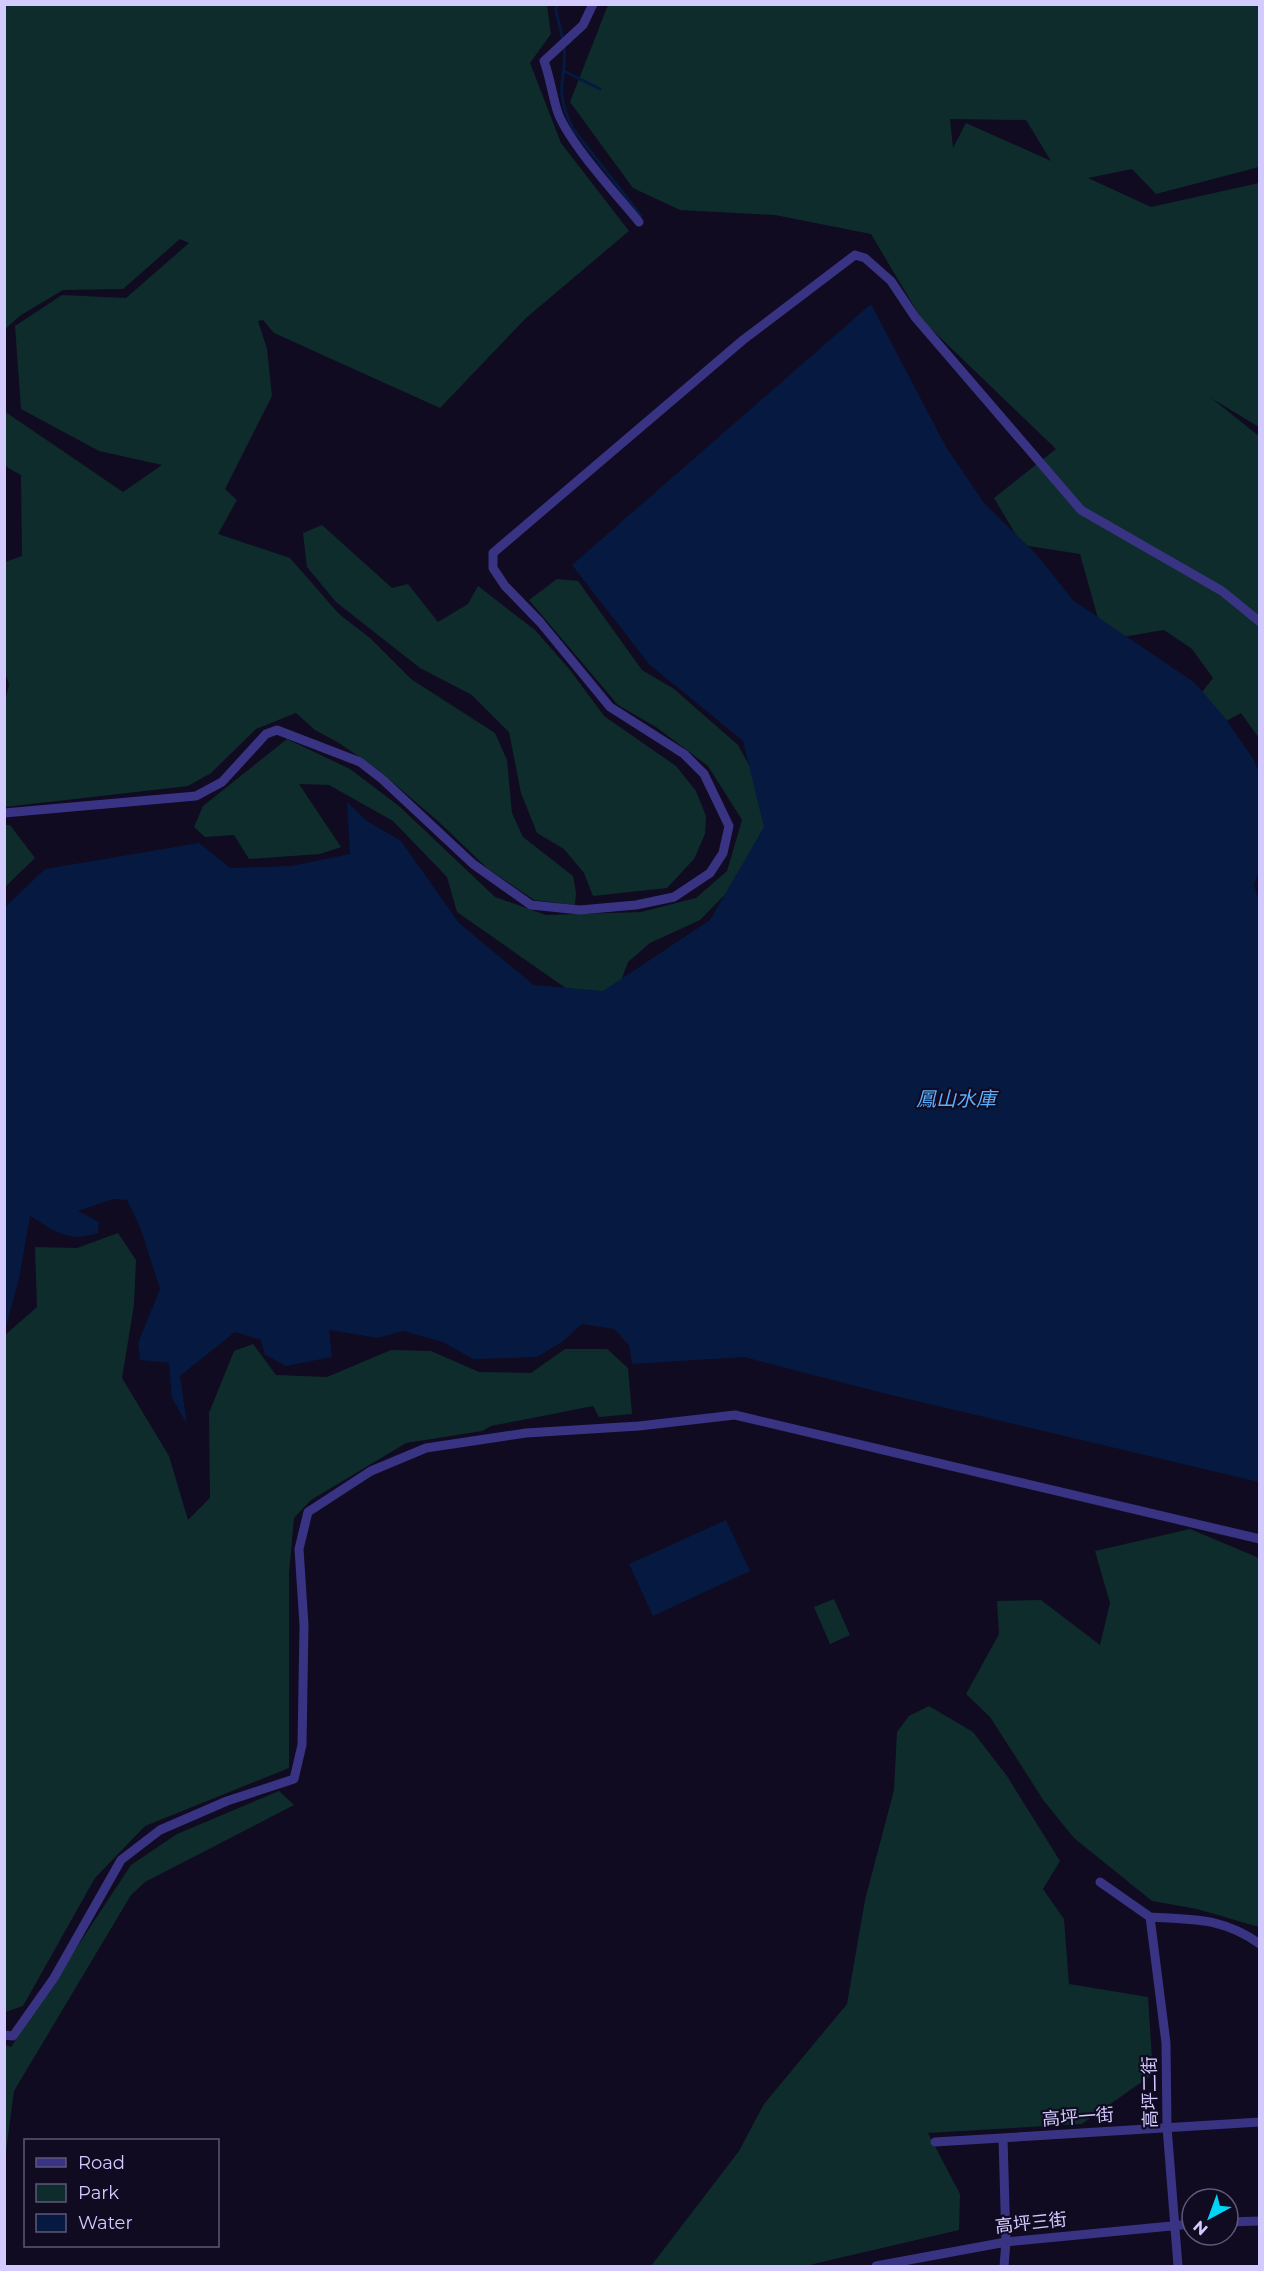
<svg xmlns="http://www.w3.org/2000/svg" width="1264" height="2271" viewBox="0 0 1264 2271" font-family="Montserrat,'Noto Sans TC',sans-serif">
	<rect width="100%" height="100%" fill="#100b21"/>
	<!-- green -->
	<path fill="#0e2c2c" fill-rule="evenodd" d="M5,5H547L551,34L530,63L561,143L629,231L526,318L440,408L274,333L263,320L258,321L267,349L272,396L225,489L237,500L218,534L290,558L339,614L370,638L411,679L495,733L507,760L512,813L523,837L573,876L576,893L575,905L534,900L487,868L439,822L377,769L339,743L315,730L296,713L256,729L211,773L188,786L5,807L4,703L9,685L4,669L5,562L22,556L21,475L5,466L4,411L123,492L162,465L99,451L21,409L15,326L62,295L126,298L189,243L180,239L123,289L63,290L21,315L5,329Z
		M608,5H1259V167L1156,194L1132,169L1088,178L1151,207L1259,183V427L1211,398L1259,436V738L1241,713L1221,724L1181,719L1213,678L1192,649L1164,630L1104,640L1080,554L1022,545L994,498L1056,449L922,320L871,234L775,215L680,210L633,188L570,102ZM950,119L1026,120L1051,161L966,123L953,148Z
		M322,525L392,588L408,584L438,622L468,604L478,586L535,630L570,670L604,716L676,766L696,791L706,816L705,834L694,859L667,888L593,896L584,873L564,849L537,833L521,793L509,732L472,695L420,668L336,602L307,567L303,533Z
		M557,579L578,581L642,670L674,689L738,745L771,805L754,865L700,920L650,943L628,962L615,997L580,998L457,912L447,877L393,821L329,785L299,784L341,847L320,854L249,859L234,835L205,837L194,827L203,806L287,739L350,769L399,806L495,897L546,915L641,912L696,898L727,871L742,820L708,766L656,727L618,705L529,600Z
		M5,825H10L35,858L5,887Z
		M118,1233L136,1260L134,1305L122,1378L169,1456L188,1520L210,1498L209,1413L234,1351L253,1344L276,1375L327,1377L391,1350L431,1351L479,1372L531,1373L565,1349H607L628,1368L632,1414L599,1417L593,1406L491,1426L482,1431L406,1443L311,1500L294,1518L289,1573V1768L145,1826L95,1878L23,2006L5,2012V1335L37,1307L35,1247L77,1248Z
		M1190,1529L1259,1558V1927L1197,1909L1152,1901L1074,1838L1044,1801L990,1717L966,1694L999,1634L997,1601L1041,1600L1100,1645L1110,1603L1095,1551Z
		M834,1599L850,1635L830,1644L814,1607Z
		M929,1706L973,1732L1007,1776L1060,1861L1043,1889L1064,1919L1069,1984L1148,1997L1153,2074L1082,2124L928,2133L960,2194L959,2230L805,2266H651L739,2151L764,2104L847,2004L865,1900L894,1790L897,1732L909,1716Z
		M279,1791L294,1805L145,1882L131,1895L14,2091L5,2159V2045L11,2047L131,1865L177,1834Z"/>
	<!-- water -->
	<path fill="#061940" d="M871,304L946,447L984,503L1035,553L1074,601L1195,683L1225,718L1254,760L1260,775V868L1254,885L1260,905L1259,1482L887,1394L744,1357L632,1364L629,1345L614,1329L582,1324L562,1342L537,1357L510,1358L473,1359L443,1342L403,1331L378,1338L329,1330L332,1357L286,1366L265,1355L261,1340L235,1332L180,1376L187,1424L172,1398L169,1363L140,1360L138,1343L160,1289L140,1227L127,1200L113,1199L78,1211L99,1222L98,1233C67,1243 55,1231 30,1216L19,1279L5,1330V907L45,869L199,843L230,868L291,866L350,854L347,802L367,821L401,841L459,923L534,985L603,991L710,920L764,827L743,741L649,664L572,565Z
		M726,1520L750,1571L653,1616L629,1564Z"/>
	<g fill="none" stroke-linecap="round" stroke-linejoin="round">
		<!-- stream -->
		<path stroke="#061940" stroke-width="3" d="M557,4L556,11L563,40
			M564,47C566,60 563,71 562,84C560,100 566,115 573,129L641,216
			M564,71L600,89"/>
		<!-- street -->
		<path stroke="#393384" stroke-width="9" d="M593,4L583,25L544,61C550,77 552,94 557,110C566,140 618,196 639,222
			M4,813L196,796L222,782L266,734L277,730L360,762L382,779L473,864L531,905L580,910L636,905L674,897L710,873L723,853L729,826L704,774L684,754L610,707L540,622L505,586L493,568V553L743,340L855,255L865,258L891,281L915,317L1081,510L1222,591L1260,622
			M1100,1882L1150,1917
			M1150,1917L1166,2043L1167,2127L1178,2266
			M1150,1917C1194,1920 1222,1917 1260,1944
			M4,2035L13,2036L54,1978L121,1860L160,1830L227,1801L294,1779L302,1745L304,1625L299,1549L308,1512L371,1471L426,1448L526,1433L639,1426L735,1415L1260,1539
			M1003,2138L1006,2242L1004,2266
			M935,2142L1260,2122
			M1228,2222L1260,2221
			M876,2266L1006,2242L1192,2224"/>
	</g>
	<g text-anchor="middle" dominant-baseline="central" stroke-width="4.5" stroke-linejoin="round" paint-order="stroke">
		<!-- street labels -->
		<g font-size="18" fill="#d3cbff" stroke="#100b21">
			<text transform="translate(1150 2092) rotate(-91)">高坪二街</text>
			<text transform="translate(1078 2117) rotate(-4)">高坪一街</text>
			<text transform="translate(1031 2223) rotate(-6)">高坪三街</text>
		</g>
		<!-- water labels -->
		<g font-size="20" font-style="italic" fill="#59adff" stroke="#100b21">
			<text x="956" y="1099">鳳山水庫</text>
		</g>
	</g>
	<!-- border -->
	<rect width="1264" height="2271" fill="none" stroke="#d3cbff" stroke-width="12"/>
	<!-- legend -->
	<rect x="24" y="2139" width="195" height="108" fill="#100b21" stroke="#5e587a" stroke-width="1.5"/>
	<rect x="36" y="2158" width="30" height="9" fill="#393384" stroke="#5e587a" stroke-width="1.5"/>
	<text x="78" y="2169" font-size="18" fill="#d3cbff">Road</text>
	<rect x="36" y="2184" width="30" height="18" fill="#0e2c2c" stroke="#5e587a" stroke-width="1.5"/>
	<text x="78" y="2199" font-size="18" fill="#d3cbff">Park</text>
	<rect x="36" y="2214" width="30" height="18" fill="#061940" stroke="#5e587a" stroke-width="1.5"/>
	<text x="78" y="2229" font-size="18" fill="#d3cbff">Water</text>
	<!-- north arrow -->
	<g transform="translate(1210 2217) rotate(221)"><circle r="28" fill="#100b21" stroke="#5e587a" stroke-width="1.5"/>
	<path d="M0-4.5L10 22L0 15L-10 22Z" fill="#00d5f6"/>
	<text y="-9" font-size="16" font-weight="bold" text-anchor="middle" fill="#d3cbff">N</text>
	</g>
</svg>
